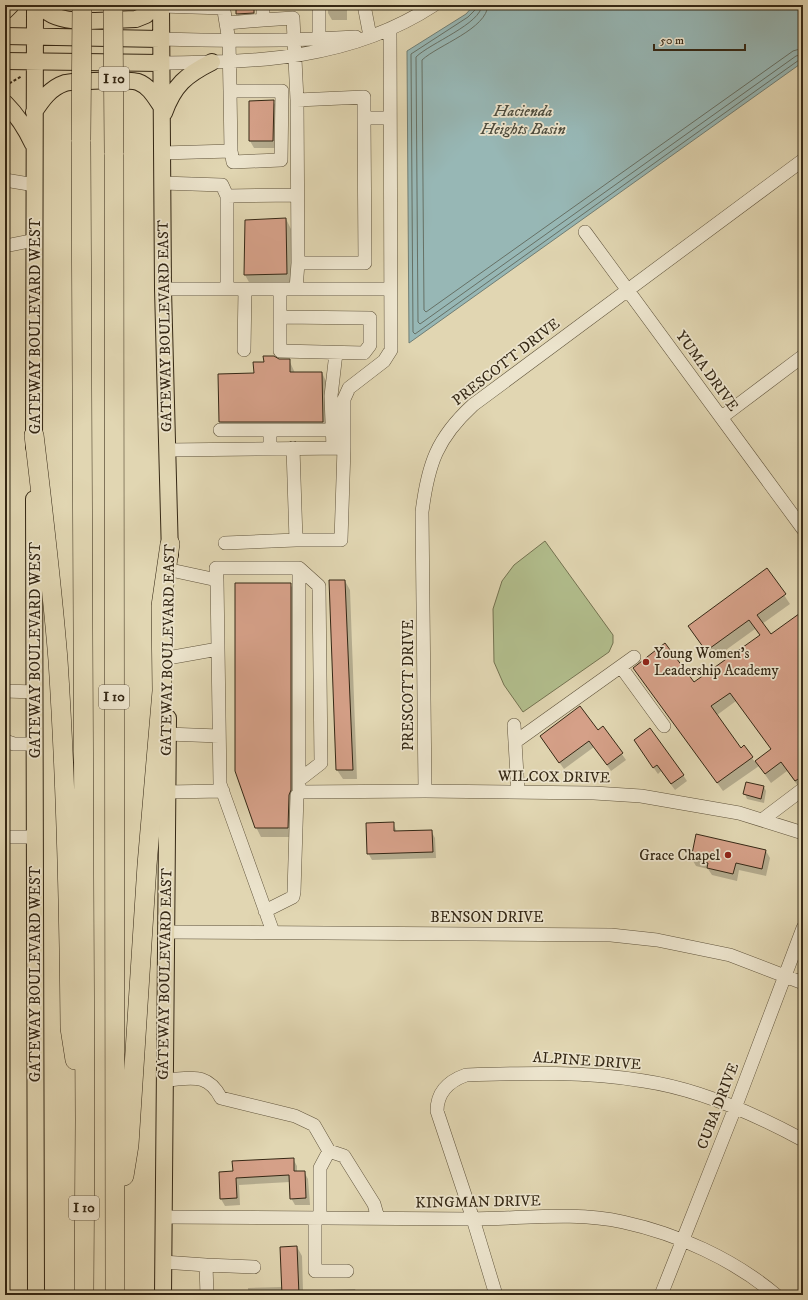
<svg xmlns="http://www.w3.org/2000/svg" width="808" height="1300" viewBox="0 0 808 1300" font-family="'IM FELL DW Pica',serif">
	<rect width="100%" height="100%" fill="#e1d6b2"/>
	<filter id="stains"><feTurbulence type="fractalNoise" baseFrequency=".005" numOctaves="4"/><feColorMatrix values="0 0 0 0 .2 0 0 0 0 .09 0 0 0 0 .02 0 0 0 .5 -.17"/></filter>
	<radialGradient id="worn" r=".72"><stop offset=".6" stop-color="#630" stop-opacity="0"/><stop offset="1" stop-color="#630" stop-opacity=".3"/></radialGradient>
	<!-- green -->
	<path fill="#b2be8d" stroke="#747351" d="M545,541L613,635V643L609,652L523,712L504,685L494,662L493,609L502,581L514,565Z"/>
	<!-- water -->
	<path fill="#97b7b5" stroke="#707e75" d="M474,5H803V62L409,343L407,51L466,14Z"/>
	<!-- shadow -->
	<path fill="#0003" fill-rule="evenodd" d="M237,5H254V14L238,16Z
		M283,5H305V7L285,8Z
		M328,5H347V20H332L328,13Z
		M273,101L277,108V148H254L250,141Z
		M286,219L291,229V283L250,284L245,275L246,221Z
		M279,360H289L295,373H322L327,383L328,431H226L220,422L255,374Z
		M767,570L790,604L762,624L771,636L803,617V789L801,790L787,771L771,783L759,766L723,791L634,668L693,684L760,636L755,629L712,660L689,627ZM736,701L772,750L755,762L744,747L741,749L717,715Z
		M345,581L350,590L357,779H343L337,770Z
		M290,584L296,594L293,837H261L256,827Z
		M603,727L626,760L611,771L594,747L564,769L541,737L598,731Z
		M638,746L683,775L687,781L675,790L661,771L658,774Z
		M764,787L766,791L764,803L747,799L745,794Z
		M393,823L397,832L431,831L435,838L436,858L372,860L368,853Z
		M766,851L770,858L766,876L739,870L737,881L712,875L708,869L696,866L692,859Z
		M293,1159L297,1166V1172H304L308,1179L310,1205H295L291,1198L290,1182L239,1185L240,1205L225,1206L221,1199L234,1172Z
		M297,1247L302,1256L303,1291L355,1289L358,1295H248V1288L282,1287Z"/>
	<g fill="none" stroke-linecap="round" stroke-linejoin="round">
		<!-- shore -->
		<path stroke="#667065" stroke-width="1" d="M477,5L476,9L468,17L411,54L413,332L415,334L799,60L803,59
			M482,5C481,24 430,43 416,57L418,322L420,324L796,56L803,54
			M488,5C487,29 438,45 422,60L424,310L426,312L793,51L803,48"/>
	</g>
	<!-- building -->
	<path fill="#d5a088" stroke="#352815" d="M236,5H254V13L236,14Z
		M274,100L273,141H249V101Z
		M286,218L287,274L244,275L245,220Z
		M263,356H274L279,359H290V372H322L323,422H219L218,374L254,373L253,362H264Z
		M767,568L786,594L757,615L771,634L803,611V776L795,781L781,762L765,774L755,761L771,749L730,693L711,706L741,748L744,745L753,757L717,783L633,668L665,643L694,682L760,635L749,620L706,651L688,626Z
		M329,580H345L353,770H336Z
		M235,583H291V790L289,795L288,828H255L235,771Z
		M580,706L598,730L603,726L623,753L607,765L589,741L559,763L540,736Z
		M650,728L684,775L671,784L657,765L653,768L634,740Z
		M746,782L764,786L761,799L743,794Z
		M394,822V831L432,830L433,852L367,854L366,823Z
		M696,834L766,850L762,869L736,863L733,874L707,868L708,863L691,859Z
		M294,1158V1171H305L306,1198L290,1199L289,1175L236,1178L237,1198L220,1199L219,1172L233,1171L232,1161Z
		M297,1246L299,1295H282L280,1247Z"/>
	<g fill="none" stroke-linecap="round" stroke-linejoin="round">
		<!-- minor casing -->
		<g stroke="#60543c" stroke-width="14">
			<path id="minor" d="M223,5L229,41L230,91
				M263,5V20L293,18L297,100
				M364,5L370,36
				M161,6L224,8
				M227,23L263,20
				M160,39C226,41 290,41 356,37
				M319,39V5
				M161,63C258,62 350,60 434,5
				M364,118L365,263H298L297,100L364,97V118H390
				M162,153L231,151L233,162L281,160L282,91H230L231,151
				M5,180L35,185
				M162,183L222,185L227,196
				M585,232L803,529
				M5,246L35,240
				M163,289H390
				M227,289V196L297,195
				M296,289L298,263
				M280,290V351L364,353L370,345V318L280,317
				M244,350L245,290
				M722,417L803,356
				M220,430H270
				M293,448L296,540
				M333,448L331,396L336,353
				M344,448V399L349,388L384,361L391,350L390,29
				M270,449V430H332
				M167,450L344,448L341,540H296L225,543
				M166,569L217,580L220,784L273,932
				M217,580L216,568H299V792L297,795L294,892L293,897L265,911
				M162,659L218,649
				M621,667L664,726
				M5,691L35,692
				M514,725L518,792
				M167,734L219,736
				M5,741L14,744H35
				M515,742L634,657
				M299,780L321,763L319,586L299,568
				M425,791L422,512C428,464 437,438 473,405L803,160
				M167,792L223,791
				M299,792L425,791L594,793L641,796L739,813L803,833
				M762,820L803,789
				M5,837H34
				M165,932L611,935L657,940L730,955L803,983
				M164,1080C190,1079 207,1071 221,1098L295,1116L314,1125L329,1151L320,1168V1218
				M329,1151L344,1156L374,1204L378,1218
				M163,1217C265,1218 368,1219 471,1219C521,1219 574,1211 623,1222C678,1234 733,1259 776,1295
				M315,1218V1271H347
				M163,1262L206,1265
				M207,1295L206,1265L254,1267
				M496,1295L473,1219L437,1111C437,1092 449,1081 466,1075C526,1073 585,1071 644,1081C699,1089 755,1114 803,1140
				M661,1295L735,1108L803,928"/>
		</g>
		<!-- major casing -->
		<g stroke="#352815" stroke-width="18">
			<path id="major" d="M41,5C55,29 111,19 136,19L146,15L155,5
				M161,5L163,289L170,555
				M5,11L11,5
				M5,36L160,39
				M5,61L161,63
				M5,103C17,115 26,129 33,144
				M34,112C42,100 50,88 65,83C73,81 130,79 138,82C149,86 155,97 161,106
				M164,113C174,85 186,75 212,62
				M34,447L35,5
				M34,499L36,1295
				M163,1295L168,718"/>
		</g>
		<!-- highway casing -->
		<g stroke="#352815" stroke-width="20">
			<path id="highway" d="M81,140L85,1120L84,1295
				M114,153L115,1295
				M34,435C43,510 52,585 58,660C66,783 69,906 70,1028L75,1060
				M124,1176L129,1145L147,865L162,691L161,606L170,544"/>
		</g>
		<!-- path -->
		<path stroke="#352815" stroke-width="2" stroke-dasharray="3 2" stroke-linecap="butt" d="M5,86L22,76"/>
		<!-- minor -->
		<use href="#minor" stroke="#ece4cd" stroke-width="13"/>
		<!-- major -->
		<use href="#major" stroke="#e1d6b2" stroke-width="16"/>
		<!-- highway -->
		<use href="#highway" stroke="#e1d6b2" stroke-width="19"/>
		<!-- highway-bridge casing -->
		<g stroke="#352815" stroke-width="20" stroke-linecap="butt">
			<path id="highway-bridge" d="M113,5L114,153
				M81,140L82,5"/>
		</g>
		<!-- highway-bridge -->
		<use href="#highway-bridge" stroke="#e1d6b2" stroke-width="19"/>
	</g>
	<!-- markers -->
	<g fill="#8f2418" stroke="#ece4cd" stroke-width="1.5">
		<circle cx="646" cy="662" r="4"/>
		<circle cx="728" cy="855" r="4"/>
	</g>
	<g text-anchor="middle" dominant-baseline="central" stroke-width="3.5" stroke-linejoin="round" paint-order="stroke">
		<!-- shield labels -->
		<g fill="#ece4cd" stroke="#6c604c" stroke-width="1">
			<rect x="99" y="67" width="30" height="24" rx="3"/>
			<rect x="99" y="685" width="30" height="24" rx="3"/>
			<rect x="69" y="1196" width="30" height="24" rx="3"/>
		</g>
		<g font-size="14" font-weight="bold" fill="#352815">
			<text x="114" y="79">I 10</text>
			<text x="114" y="697">I 10</text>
			<text x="84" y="1208">I 10</text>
		</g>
		<!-- street labels -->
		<g font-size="15" fill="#352815" stroke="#ece4cd">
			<text transform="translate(35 326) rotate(-90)">GATEWAY BOULEVARD WEST</text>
			<text transform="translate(165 326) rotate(-91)">GATEWAY BOULEVARD EAST</text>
			<text transform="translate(506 362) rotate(-38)">PRESCOTT DRIVE</text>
			<text transform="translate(707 371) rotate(54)">YUMA DRIVE</text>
			<text transform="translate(35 650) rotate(-90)">GATEWAY BOULEVARD WEST</text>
			<text transform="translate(168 650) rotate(-89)">GATEWAY BOULEVARD EAST</text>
			<text transform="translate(408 685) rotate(-90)">PRESCOTT DRIVE</text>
			<text transform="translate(554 777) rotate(1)">WILCOX DRIVE</text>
			<text x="487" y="917">BENSON DRIVE</text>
			<text transform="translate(35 974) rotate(-90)">GATEWAY BOULEVARD WEST</text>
			<text transform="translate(165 974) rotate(-89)">GATEWAY BOULEVARD EAST</text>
			<text transform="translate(587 1061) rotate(4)">ALPINE DRIVE</text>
			<text transform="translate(718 1106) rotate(-69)">CUBA DRIVE</text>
			<text transform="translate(478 1202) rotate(-1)">KINGMAN DRIVE</text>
		</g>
		<!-- poi labels -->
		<g font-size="15" fill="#352815" stroke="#ece4cd" text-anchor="start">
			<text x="654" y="653">Young Women's<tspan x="654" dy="17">Leadership Academy</tspan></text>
			<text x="720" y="855" text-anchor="end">Grace Chapel</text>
		</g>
		<!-- water labels -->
		<g font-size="16" font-style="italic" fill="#4e4c3d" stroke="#ece4cd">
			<text x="523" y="111">Hacienda<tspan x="523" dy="18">Heights Basin</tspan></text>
		</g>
	</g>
	<!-- margin -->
	<rect width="808" height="1300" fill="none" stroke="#e1d6b2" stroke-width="20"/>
	<rect x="6" y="6" width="796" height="1288" fill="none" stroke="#352815" stroke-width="2"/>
	<rect x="10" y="10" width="788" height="1280" fill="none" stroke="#352815"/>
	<!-- scale -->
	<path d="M654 44v6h91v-6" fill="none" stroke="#352815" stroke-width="2"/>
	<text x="660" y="44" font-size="12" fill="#352815" stroke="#ece4cd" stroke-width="3" paint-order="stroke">50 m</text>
	<rect width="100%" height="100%" filter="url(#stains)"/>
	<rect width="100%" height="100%" fill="url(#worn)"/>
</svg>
